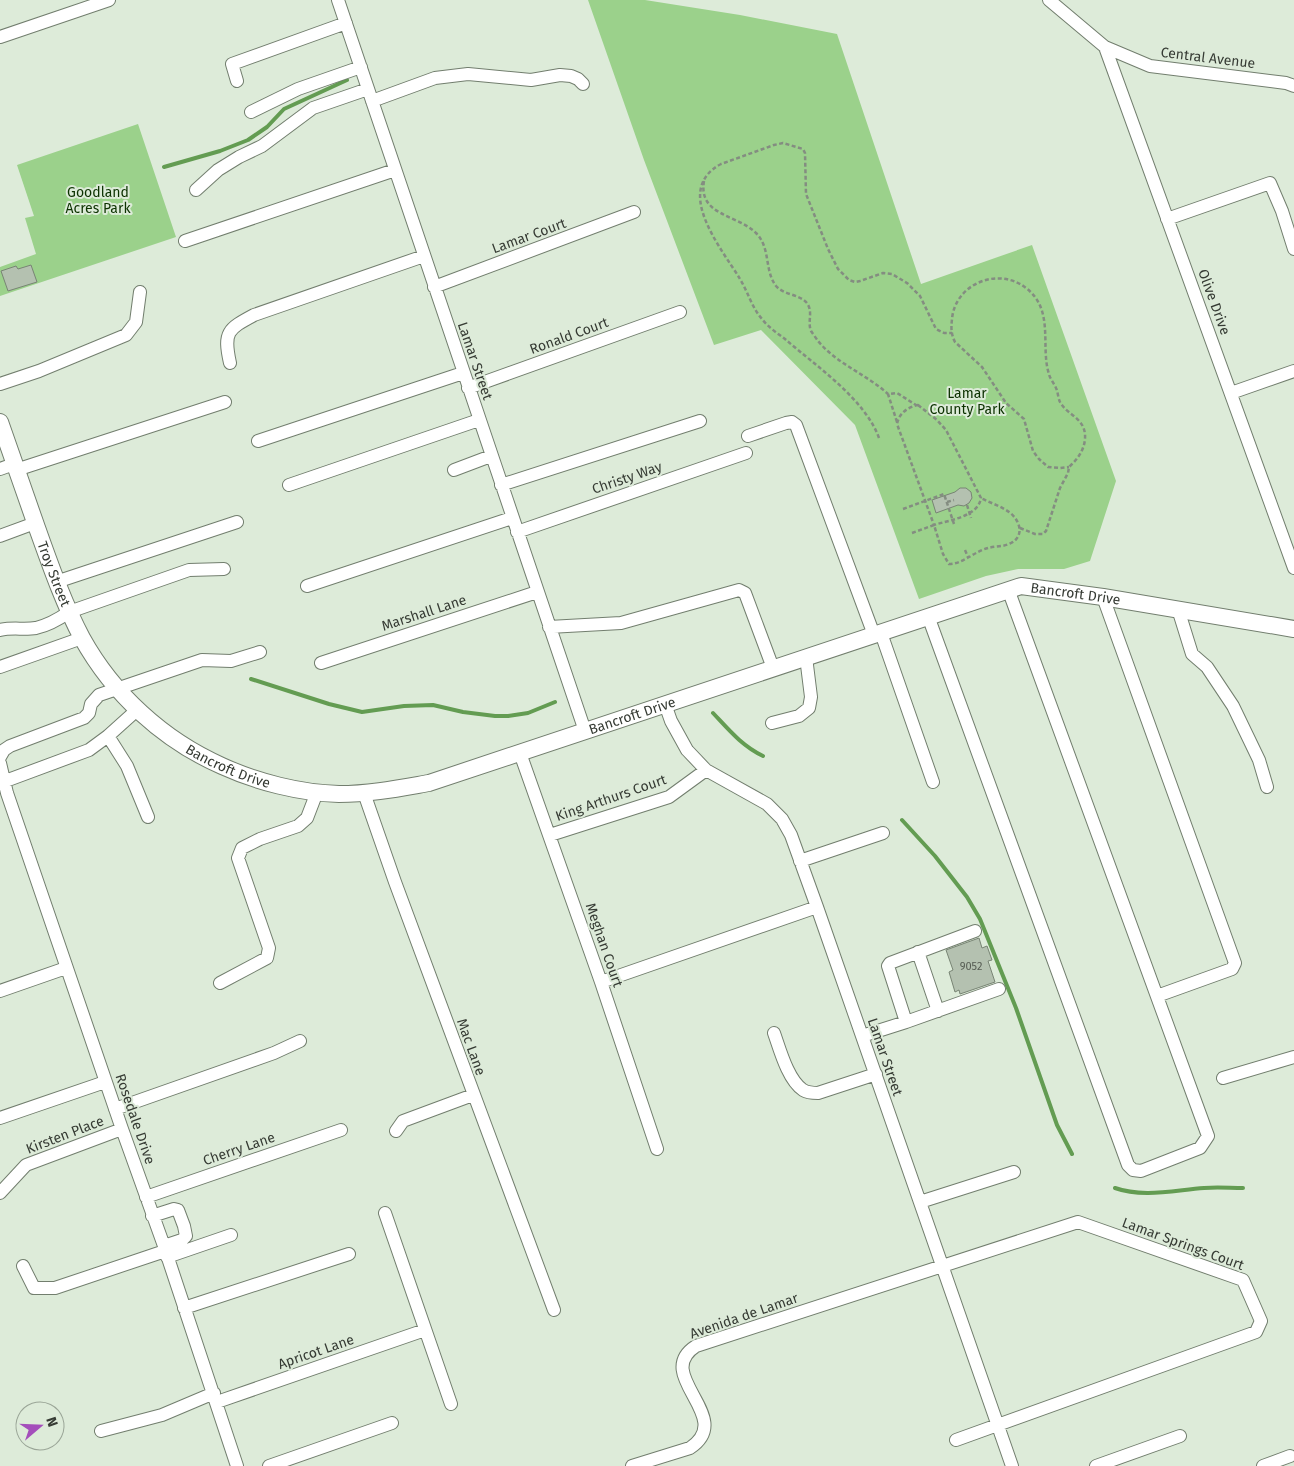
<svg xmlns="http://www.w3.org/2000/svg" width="1294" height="1466" viewBox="0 0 1294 1466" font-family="'Fira Sans',sans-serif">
	<rect width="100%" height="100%" fill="#ddebd9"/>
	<!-- green -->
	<path fill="#9bd18b" d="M588,0H645L740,15L837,34L921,284L1032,245L1116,481L1090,561L1064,569H1018L986,576L919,599L855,425L761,330L714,345L644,160Z
		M138,124L176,237L0,296V267L36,254L25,218L34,216L17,165Z"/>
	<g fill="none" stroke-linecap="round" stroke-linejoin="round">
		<!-- stream -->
		<path stroke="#639c52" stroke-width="4" d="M164,167L220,151L248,140L267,127L284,109L347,80
			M251,679L329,704L362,712L404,706L433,705L463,712L495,716H508L528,713L555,702
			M713,713C729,730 742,746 763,756
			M902,820L935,856L967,897L980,919L1016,1008L1057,1125L1072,1154
			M1115,1188C1143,1198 1175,1190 1204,1188C1217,1187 1230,1188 1243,1188"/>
	</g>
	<!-- building -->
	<path fill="#b4c1b0" stroke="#788474" d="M31,265L37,282L8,291L1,271L16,266L18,269Z
		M960,488H966L971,492L972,498L969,503L964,506L958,505L936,513L932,500L955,492Z
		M979,938L982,948L987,946L992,960L988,961L995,982L960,994L959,990L955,992L949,972L953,970L946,950Z"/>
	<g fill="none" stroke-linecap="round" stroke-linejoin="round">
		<!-- minor casing -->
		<g stroke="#727e6e" stroke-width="14">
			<path id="minor" d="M338,0L585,731
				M1049,0L1105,47L1150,66L1286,83L1294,86
				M0,37L109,0
				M1105,47L1294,568
				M237,81L232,64L346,23
				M372,101L435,78L468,74L531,80L560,75L571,76L578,79L583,84
				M251,112L298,89L361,67
				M196,190L218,170L239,157L262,146L313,108L368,89
				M1167,219L1270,183L1282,211L1294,249
				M185,241L395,170
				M434,287L634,212
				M230,363C223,332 228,329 254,315L424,256
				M0,384L39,371L126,335L136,322L140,292
				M468,388L680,312
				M1231,393L1294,371
				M748,436L786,423L792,422L796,425L874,635
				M258,441L463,373
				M0,469L14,464
				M16,470L225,402
				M454,470L491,456
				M289,485L479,420
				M501,485L700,421
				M517,532L746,453
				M0,536L35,523
				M56,582L237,522
				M307,586L512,518
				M1103,597L1235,963L1232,969L1157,996
				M1178,609L1192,654L1207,667L1233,706L1259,760L1267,787
				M928,616L1128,1165L1133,1170L1141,1171L1200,1148L1208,1136L1008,589
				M549,627L621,623L739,590L745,593L773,668
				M0,630C12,627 24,630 36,628C49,625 59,619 69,612L189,570L224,569
				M881,633L933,782
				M321,663L537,592
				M0,667L82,638
				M665,704L671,721L687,750L706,770L767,804L782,819L791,835L817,907L1012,1466
				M772,723L799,716L809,708L811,697L806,657
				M108,736L127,766L148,817
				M520,753L601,982L657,1149
				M0,757L4,750L10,746L84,718L89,713L91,704L99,695L202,660L231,661L260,652
				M0,763L7,793L122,1129L164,1246L237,1466
				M0,783L89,750L108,736L138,709
				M364,793L395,882L554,1310
				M550,835L669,797L706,770
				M800,861L883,833
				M918,952L938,1011
				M601,982L817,907
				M220,983L267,958L269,948L238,858L242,848L260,839L298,826L307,818L317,792
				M0,991L66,968
				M906,1022L999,989
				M774,1033C780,1050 788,1080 803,1090C808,1093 813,1093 818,1093L876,1074
				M862,1036L906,1022L888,966L890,963L975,931
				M1223,1078L1294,1057
				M115,1109L274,1053L300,1041
				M0,1118L105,1082
				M396,1131L403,1121L473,1095
				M0,1193L26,1165L122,1129
				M146,1197L341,1130
				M920,1202L1014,1172
				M385,1213L451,1404
				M152,1216L174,1209L178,1210L184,1226L186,1236L182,1240L164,1246
				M167,1257L231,1235
				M23,1266L34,1288H55L165,1251
				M184,1308L349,1254
				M217,1402L425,1330
				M101,1431L162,1415L214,1393
				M269,1466L392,1423
				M632,1466L690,1448C737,1417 651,1375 696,1346L1078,1222L1243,1280L1261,1321L1256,1332L956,1440
				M1096,1466L1180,1436
				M1263,1466L1290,1456"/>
		</g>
		<!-- major casing -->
		<g stroke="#727e6e" stroke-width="18">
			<g id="major">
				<path id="s1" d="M0,422C12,456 24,491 36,525C50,564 63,602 82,638C113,694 163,740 222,766C257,782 300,793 339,794C370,794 400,788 429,783L1021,586L1103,597L1294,629"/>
			</g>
		</g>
		<!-- path -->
		<path stroke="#848d81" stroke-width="2.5" stroke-dasharray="4 2.5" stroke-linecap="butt" d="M704,181C698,216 737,214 756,233C771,248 764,270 776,286C784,295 798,294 806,302C814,311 807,321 811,331C813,334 816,338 818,341C837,364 866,374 888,394
			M918,405L937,420L946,430L981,498C978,517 949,520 934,525L897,424C899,413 908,407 918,405Z
			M897,422L888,394L897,393L916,405
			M879,438C865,399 816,366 785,339C777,333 768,327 762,319C752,308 748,292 740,279C722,249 672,190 721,164L774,145L783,143L803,149L805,153L806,194L828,249L838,269L849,280L855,282L860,281L883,273L892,274L907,283L920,296L936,329L944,333H952
			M947,502L954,500
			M967,505L971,518
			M903,509L944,494L954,524
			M1020,528L1035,534H1043L1046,531L1060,488L1068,473L1069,467C1078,459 1086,448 1085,434C1083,417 1067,415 1060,402C1058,398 1058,392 1056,388C1054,383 1050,379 1049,374C1040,347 1055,310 1026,288C998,266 955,284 952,319C951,328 951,334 955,342L982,367L1006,403L1024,419L1033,451L1039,459L1048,467L1060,468L1069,467
			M912,533L934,525L943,554L949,564C963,564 975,551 988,548C995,546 1004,547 1011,543C1025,536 1020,520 1009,512C1001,506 990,503 981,498
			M965,550L968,557"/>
		<!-- minor -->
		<use href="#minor" stroke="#fff" stroke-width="12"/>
		<!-- major -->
		<use href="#major" stroke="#fff" stroke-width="16"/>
	</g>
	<g text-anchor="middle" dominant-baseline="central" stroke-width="4" stroke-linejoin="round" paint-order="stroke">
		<!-- number labels -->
		<g font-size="11" fill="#565c53">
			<text x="971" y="966">9052</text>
		</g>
		<!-- street labels -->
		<g font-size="14" fill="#363b34" stroke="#ddebd9">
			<text transform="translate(1208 58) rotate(7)">Central Avenue</text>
			<text transform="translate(529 236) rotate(-20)">Lamar Court</text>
			<text transform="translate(1214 302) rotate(70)">Olive Drive</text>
			<text transform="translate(569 336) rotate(-20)">Ronald Court</text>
			<text transform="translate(475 361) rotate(71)">Lamar Street</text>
			<text transform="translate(627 478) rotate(-19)">Christy Way</text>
			<text stroke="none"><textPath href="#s1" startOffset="161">Troy Street</textPath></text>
			<text stroke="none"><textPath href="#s1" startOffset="1315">Bancroft Drive</textPath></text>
			<text transform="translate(424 613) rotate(-18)">Marshall Lane</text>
			<text stroke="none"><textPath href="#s1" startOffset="850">Bancroft Drive</textPath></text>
			<text stroke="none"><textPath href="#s1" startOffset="430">Bancroft Drive</textPath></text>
			<text transform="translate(611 798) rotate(-19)">King Arthurs Court</text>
			<text transform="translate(604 945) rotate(71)">Meghan Court</text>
			<text transform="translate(471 1047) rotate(70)">Mac Lane</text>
			<text transform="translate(885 1057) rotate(71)">Lamar Street</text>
			<text transform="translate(135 1119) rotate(71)">Rosedale Drive</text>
			<text transform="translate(65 1135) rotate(-21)">Kirsten Place</text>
			<text transform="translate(239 1149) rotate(-19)">Cherry Lane</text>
			<text transform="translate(1183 1244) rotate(20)">Lamar Springs Court</text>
			<text transform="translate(744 1316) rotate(-19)">Avenida de Lamar</text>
			<text transform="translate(316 1352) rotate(-19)">Apricot Lane</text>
		</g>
		<!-- park labels -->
		<g font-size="14" fill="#0c3200" stroke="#ddebd9">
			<text x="98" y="192">Goodland<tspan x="98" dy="16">Acres Park</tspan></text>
			<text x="967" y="393">Lamar<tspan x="967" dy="16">County Park</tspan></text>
		</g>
	</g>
	<!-- north arrow -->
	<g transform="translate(40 1426) rotate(71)"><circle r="24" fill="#ddebd9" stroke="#9aa597"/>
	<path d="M0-4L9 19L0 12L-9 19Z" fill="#a44ebb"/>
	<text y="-8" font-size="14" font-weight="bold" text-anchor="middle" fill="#363b34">N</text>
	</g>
</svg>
